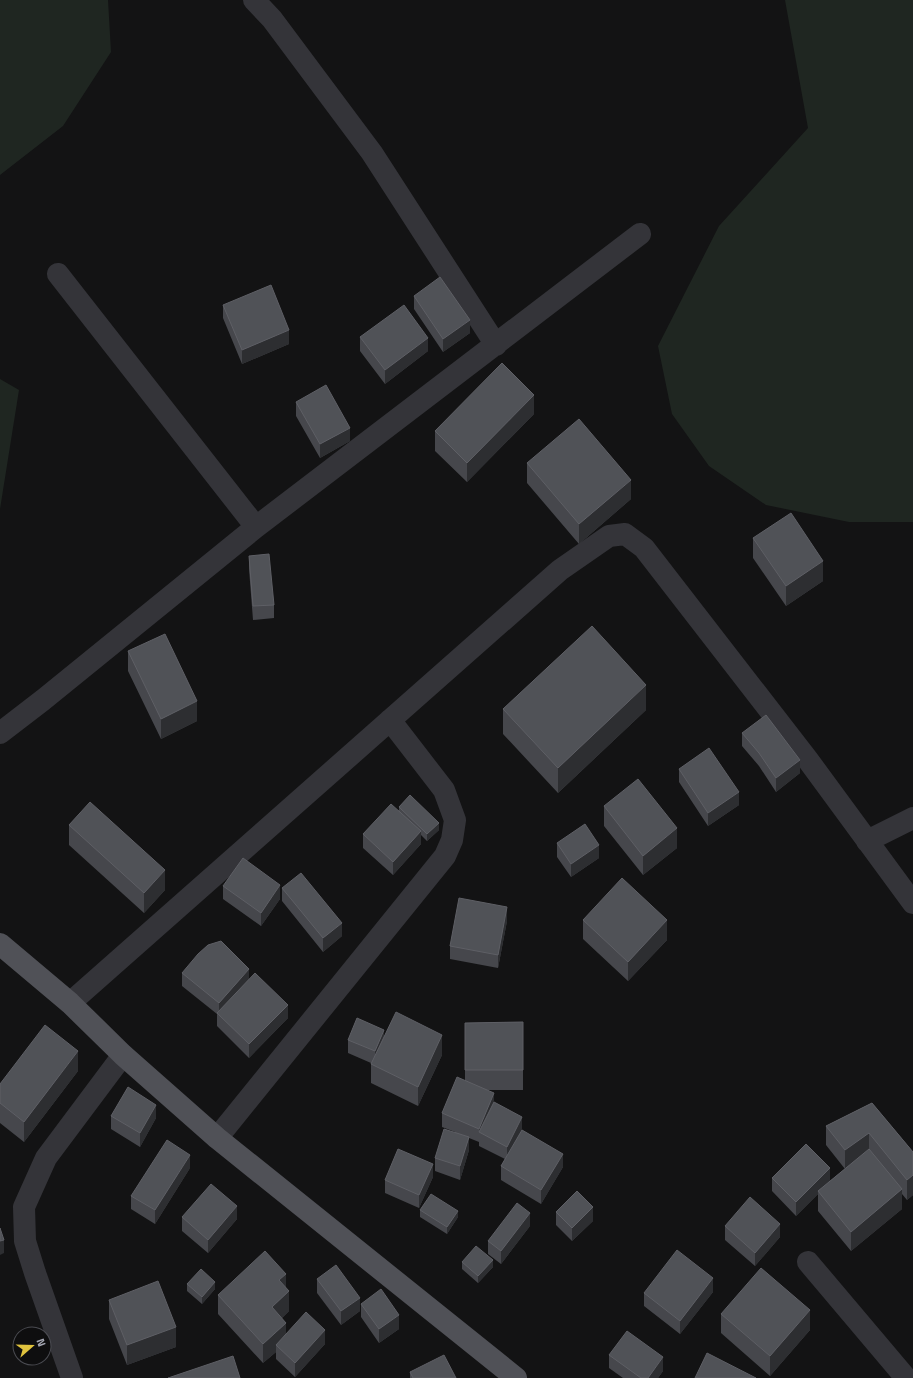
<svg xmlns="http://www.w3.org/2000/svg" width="913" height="1378" viewBox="0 0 913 1378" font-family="'Titillium Web',sans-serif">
	<rect width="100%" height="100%" fill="#131314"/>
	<!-- green -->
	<path fill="#1f2621" d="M0,0H108L111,52L63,126L0,175Z
		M785,0H913V522H849L766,505L709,466L672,414L658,346L719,226L808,128Z
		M0,379L19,390L0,509Z"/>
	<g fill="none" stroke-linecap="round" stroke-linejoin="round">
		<!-- minor -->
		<path stroke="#343439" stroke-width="22" d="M254,0L272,19L372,153L496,345
			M58,274L256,527
			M0,733L43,700L256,527L640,234
			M867,841L913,818
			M70,1003L560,570L609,536L625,534L644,548L808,760L913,903
			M217,1138L445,856L452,840L455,820L444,790L390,720
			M808,1262L906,1378
			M72,1378L35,1273L25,1241L24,1207L46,1158L123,1055"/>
		<!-- major -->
		<path stroke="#505157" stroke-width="22" d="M0,944L70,1003L123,1055L217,1138L516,1378"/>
	</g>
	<!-- wall -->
	<path fill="#46474c" d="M414,296L470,333L443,352L414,309Z
		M223,305L289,344L242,364L223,318Z
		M360,337L428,351L385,384L360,351Z
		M296,402L350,441L320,458L296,416Z
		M534,414L467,482L435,451V431Z
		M527,463L631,499L579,544L527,483Z
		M753,538L823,581L786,606L753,558Z
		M249,556L274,605V618L253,620L249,569Z
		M128,651L197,721L161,739L128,671Z
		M503,709L646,710L558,793L503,734Z
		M742,733L800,773L776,792L759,766L742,746Z
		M679,769L739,805L708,826L679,782Z
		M604,806L677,848L643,875L604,826Z
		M399,807L439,830L427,841L421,835V844L393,875L363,848V834L399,810Z
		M69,825L165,890L144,913L69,845Z
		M557,843L599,858L571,877L557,857Z
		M223,886L280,899L261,926L223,899Z
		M282,888L342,936L323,952L282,901Z
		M583,920L667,940L628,981L583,939Z
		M507,921L498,968L450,959V946Z
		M182,973L249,979L288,1018L249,1058L217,1026V1014L182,986Z
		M523,1022V1090H487L494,1103L522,1130L563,1167L541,1204L501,1180V1166L505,1159L479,1146V1142L469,1138V1150L460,1180L435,1171V1158L455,1132L442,1127V1113L465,1081V1023Z
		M384,1036L442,1055L418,1106L371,1083V1063L348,1053V1040Z
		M78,1071L24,1142L0,1123V1084Z
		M872,1103L913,1152V1195L907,1200L902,1194V1209L851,1251L818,1211V1194L796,1216L772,1191V1178L830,1181L845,1169L826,1145V1126Z
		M111,1116L156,1118L140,1147L111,1129Z
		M190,1168L155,1224L131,1209V1196Z
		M433,1177L419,1208L385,1193V1180Z
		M420,1210L458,1217L447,1234L420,1217Z
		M556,1212L593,1221L572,1241L556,1225Z
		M182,1217L237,1219L208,1253L182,1231Z
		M530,1226L501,1264L488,1254V1241Z
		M725,1226L780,1237L755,1266L725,1240Z
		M462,1262L493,1267L478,1283L462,1269Z
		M317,1279L360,1311L341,1325L317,1293Z
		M187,1284L215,1289L202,1304L187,1291Z
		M286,1288L289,1311L282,1318L286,1334L325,1344L295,1377L276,1359V1352L263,1363L218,1314V1295Z
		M713,1292L680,1334L644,1306V1293Z
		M109,1300L176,1347L127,1365L109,1319Z
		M361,1304L399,1329L379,1343L361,1317Z
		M721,1314L810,1330L770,1376L721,1333Z
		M609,1355L663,1371L658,1378H623L609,1368Z
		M410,1372L456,1378H410Z"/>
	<!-- shaded-wall -->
	<path fill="#2d2e31" d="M470,320V333L443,352V339Z
		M289,330V344L242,364V350Z
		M428,338V351L385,384V370Z
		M534,395V414L467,482V463Z
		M350,428V441L320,458V444Z
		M631,480V499L579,544V524Z
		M823,561V581L786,606V586Z
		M646,685V710L558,793V768Z
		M197,701V721L161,739V719Z
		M800,760V773L776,792V778Z
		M739,792V805L708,826V813Z
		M439,823V830L427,841V834Z
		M677,828V848L643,875V856Z
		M421,831V844L393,875V862Z
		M599,845V858L571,877V864Z
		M165,870V890L144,913V893Z
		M280,885V899L261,926V913Z
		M507,907V921L498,968V955Z
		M667,920V940L628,981V962Z
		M342,923V936L323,952V938Z
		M249,969V982L219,1015V1003Z
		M288,1005V1018L249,1058V1044Z
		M384,1030V1043L375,1065V1051Z
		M442,1035V1055L418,1106V1087Z
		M78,1051V1071L24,1142V1122Z
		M494,1093V1106L479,1133V1129Z
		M156,1105V1118L140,1147V1133Z
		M522,1117V1130L507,1160V1147Z
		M869,1133V1153L845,1169V1150Z
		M469,1137V1150L460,1180V1166Z
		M563,1154V1167L541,1204V1190Z
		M190,1155V1168L155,1224V1210Z
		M433,1164V1177L419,1208V1195Z
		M830,1168V1182L818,1191V1194L796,1216V1202Z
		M913,1175V1195L907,1200V1180Z
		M902,1189V1209L851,1251V1232Z
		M237,1206V1219L208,1253V1240Z
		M593,1207V1221L572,1241V1228Z
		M458,1211V1217L447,1234V1227Z
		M530,1213V1226L501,1264V1251Z
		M780,1224V1237L755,1266V1253Z
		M4,1240V1253L0,1255V1241Z
		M493,1260V1267L478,1283V1276Z
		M286,1274V1293L279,1280Z
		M713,1278V1292L680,1334V1321Z
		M215,1282V1289L202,1304V1297Z
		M289,1291V1311L272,1327V1307Z
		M360,1298V1311L341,1325V1311Z
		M810,1310V1330L770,1376V1356Z
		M399,1315V1329L379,1343V1329Z
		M286,1323V1342L276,1345V1352L263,1363V1344Z
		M176,1327V1347L127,1365V1345Z
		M325,1330V1344L295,1377V1363Z
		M663,1357V1371L658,1378H648Z"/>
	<!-- building -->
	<path fill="#505257" stroke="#5e5f65" d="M440,277L470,320L443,339L414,296Z
		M271,285L289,330L242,350L223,305Z
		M404,305L428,338L385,370L360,337Z
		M502,363L534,395L467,463L435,431Z
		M326,385L350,428L320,444L296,402Z
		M579,419L631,480L579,524L527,463Z
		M791,513L823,561L786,586L753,538Z
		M269,554L274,605L253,606L249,556Z
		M592,626L646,685L558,768L503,709Z
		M165,634L197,701L161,719L128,651Z
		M766,715L800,760L776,778L759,753L742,733Z
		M709,748L739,792L708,813L679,769Z
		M638,779L677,828L643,856L604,806Z
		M410,795L439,823L427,834L399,807Z
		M90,802L165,870L144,893L69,825Z
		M391,804L421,831L393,862L363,834Z
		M585,824L599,845L571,864L557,843Z
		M243,858L280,885L261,913L223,886Z
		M301,873L342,923L323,938L282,888Z
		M622,878L667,920L628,962L583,920Z
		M459,898L507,907L498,955L450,946Z
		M221,941L249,969L219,1003L182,973L198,954L208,945Z
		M255,973L288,1005L249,1044L217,1013Z
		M396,1012L442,1035L418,1087L371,1064Z
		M357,1018L384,1030L375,1051L348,1040Z
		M523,1022V1070H465V1023Z
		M45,1025L78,1051L24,1122L0,1103V1084Z
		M457,1077L494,1093L479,1129L442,1113Z
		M128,1087L156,1105L140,1133L111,1116Z
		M494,1102L522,1117L507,1147L479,1132Z
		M872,1103L913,1152V1175L907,1180L869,1133L845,1150L826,1126Z
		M444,1129L469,1137L460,1166L435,1158Z
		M522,1130L563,1154L541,1190L501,1166Z
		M167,1140L190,1155L155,1210L131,1196Z
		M806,1144L830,1168L796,1202L772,1178Z
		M398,1149L433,1164L419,1195L385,1180Z
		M869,1149L902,1189L851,1232L818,1191Z
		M211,1184L237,1206L208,1240L182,1217Z
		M577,1191L593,1207L572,1228L556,1212Z
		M431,1194L458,1211L447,1227L420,1210Z
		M750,1197L780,1224L755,1253L725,1226Z
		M517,1203L530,1213L501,1251L488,1241Z
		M0,1228L4,1240L0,1241Z
		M476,1246L493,1260L478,1276L462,1262Z
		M677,1250L713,1278L680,1321L644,1293Z
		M265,1251L286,1274L279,1280L289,1291L272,1307L286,1323L263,1344L218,1295Z
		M336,1265L360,1298L341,1311L317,1279Z
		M761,1268L810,1310L770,1356L721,1314Z
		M201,1269L215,1282L202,1297L187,1284Z
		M158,1281L176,1327L127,1345L109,1300Z
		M381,1289L399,1315L379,1329L361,1304Z
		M306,1312L325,1330L295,1363L276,1345Z
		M627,1331L663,1357L648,1378H641L609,1355Z
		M707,1353L756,1378H695Z
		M444,1355L456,1378H413L410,1372Z
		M233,1356L240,1378H168Z"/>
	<!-- north arrow -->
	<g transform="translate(32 1346) rotate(70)"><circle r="19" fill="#0e0e0f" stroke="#4a4b51"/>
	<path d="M0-3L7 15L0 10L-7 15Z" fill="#e0c33e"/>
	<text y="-6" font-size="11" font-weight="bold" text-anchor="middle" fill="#a5a7b3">N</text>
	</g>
</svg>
